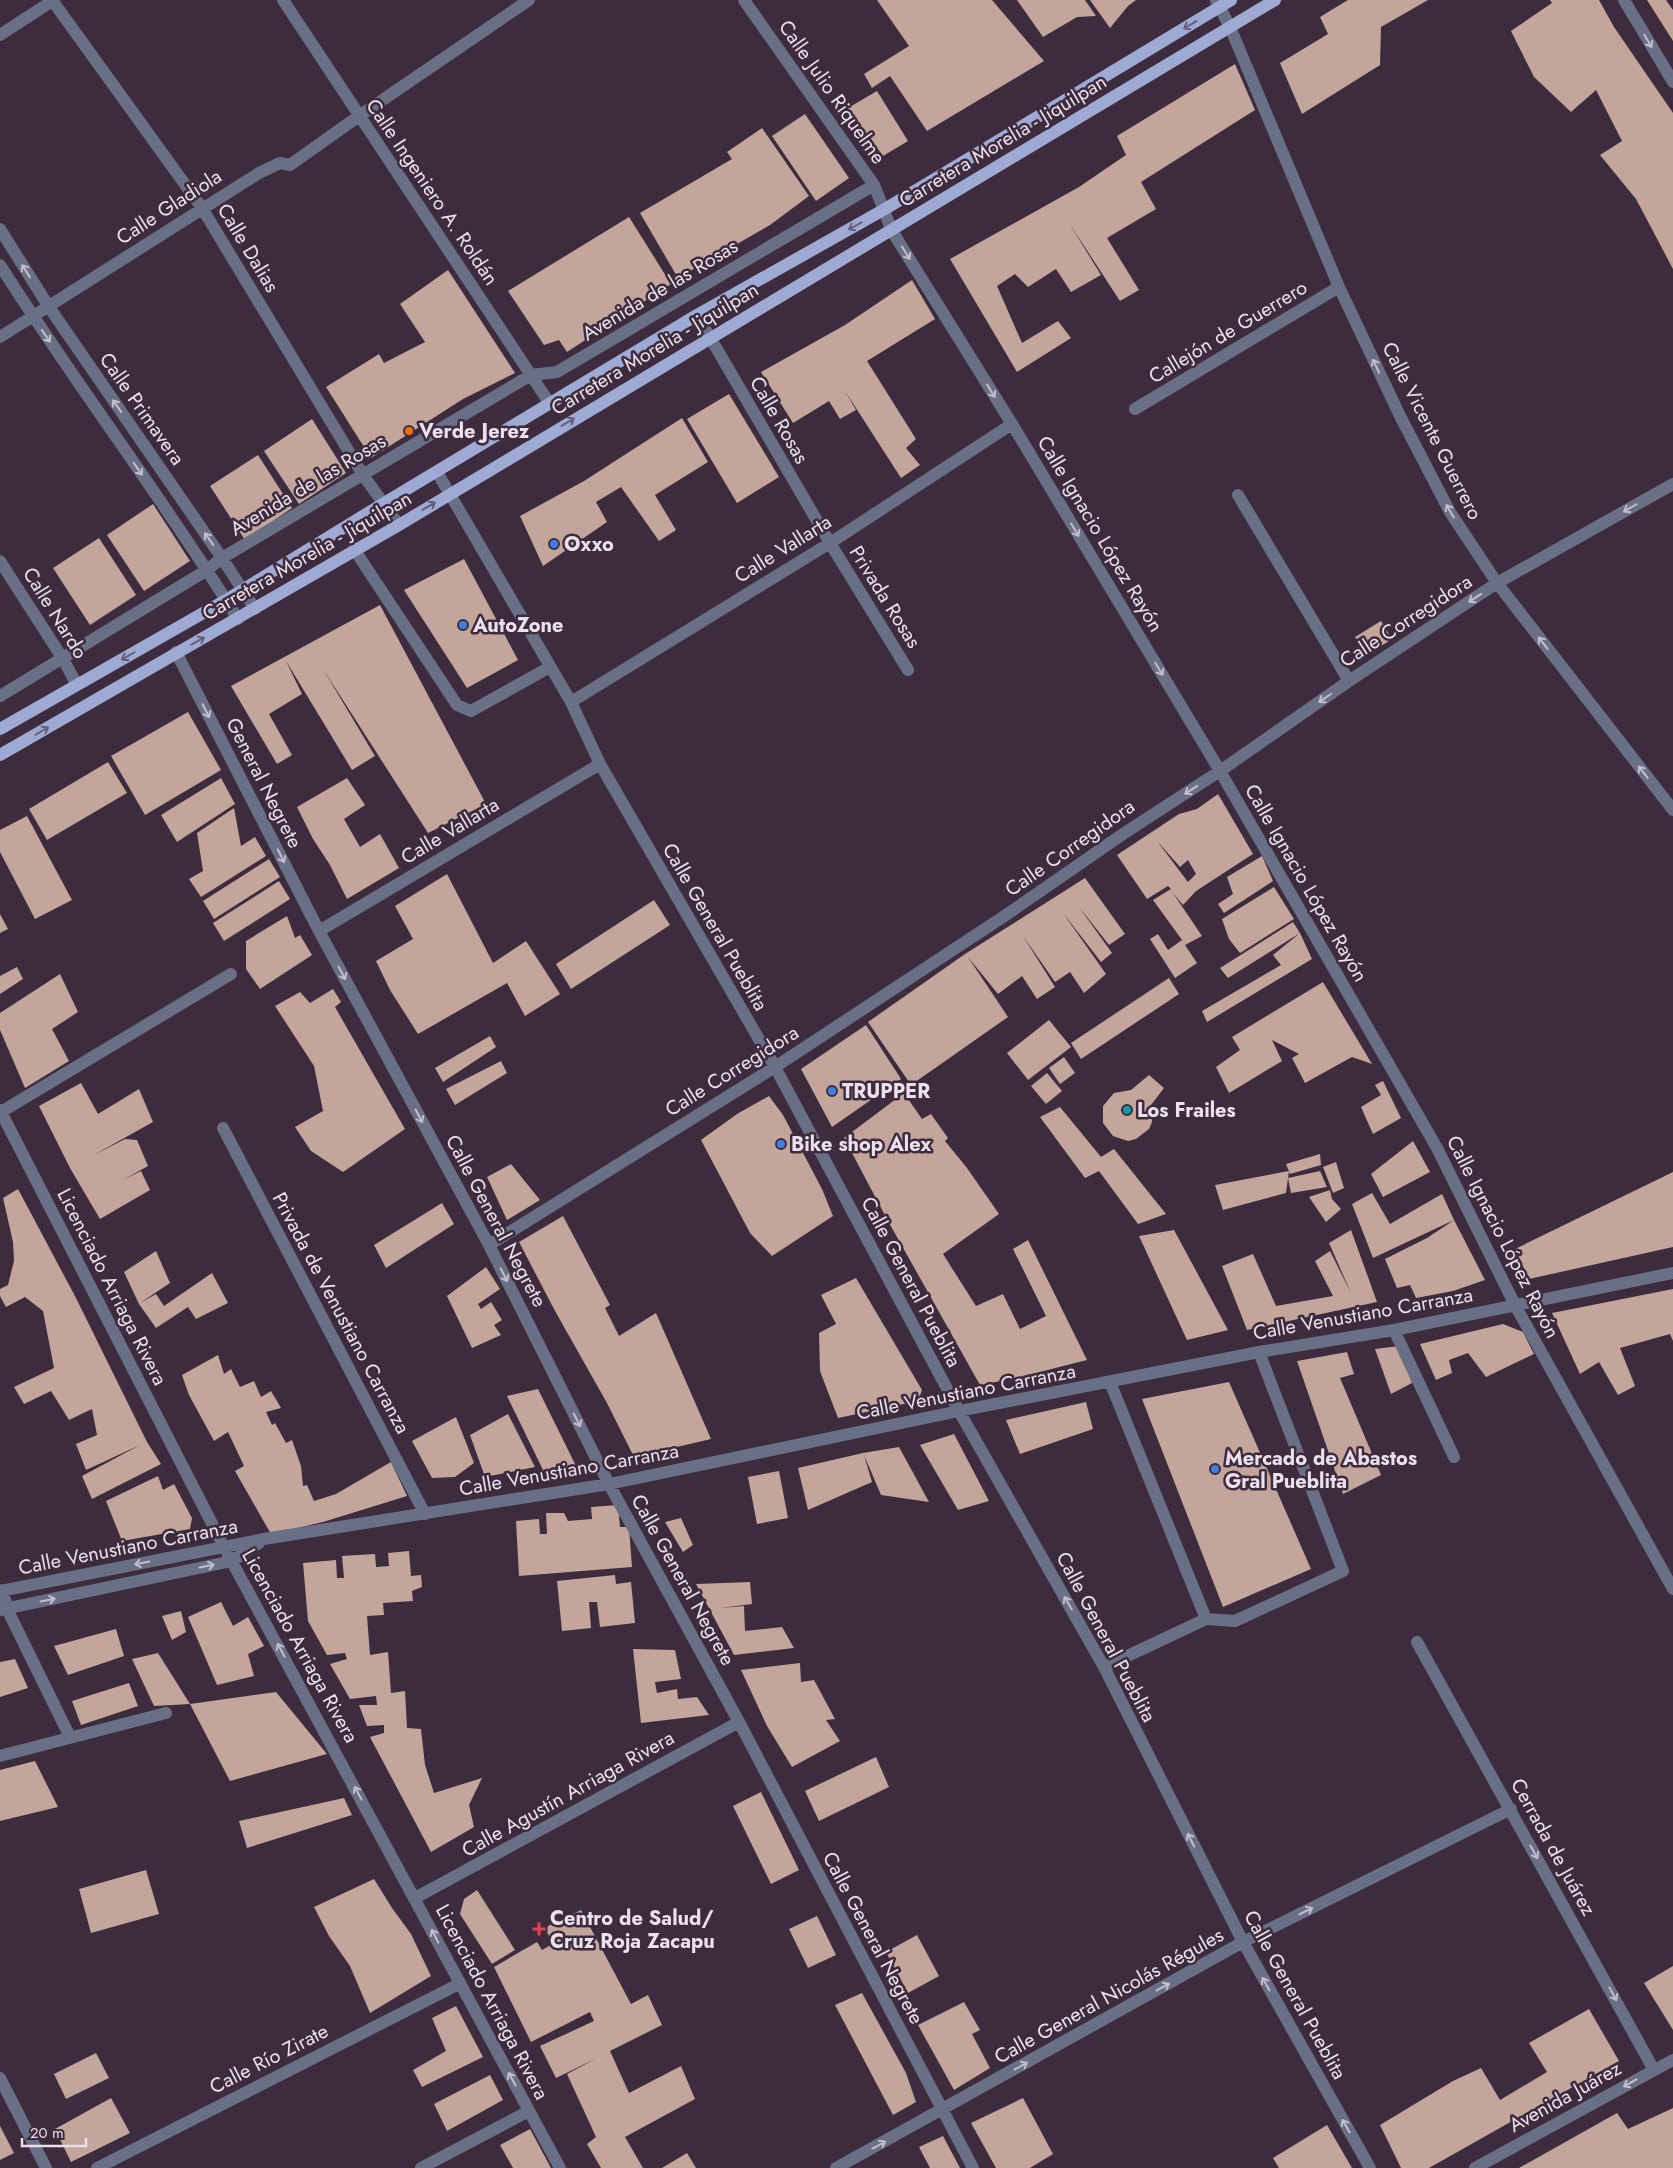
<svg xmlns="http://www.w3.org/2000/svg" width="1673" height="2168" viewBox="0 0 1673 2168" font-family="Jost,sans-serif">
	<rect width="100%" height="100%" fill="#3d2c3d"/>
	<!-- building -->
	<path fill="#c3a59c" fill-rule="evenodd" d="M877,0H992L1044,61L927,131L890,76L872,88L864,74L909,46Z
		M1017,0H1085L1096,16L1077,17L1043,37Z
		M1090,0H1136L1128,6L1110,28Z
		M1348,0H1428L1381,27L1380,65L1302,114L1280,63L1328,34L1320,17Z
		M1550,0H1599L1614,27L1673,113V269L1636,199L1600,155L1622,141L1596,90L1571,112L1534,77L1511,31L1552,3Z
		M1647,0H1666L1673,10V41Z
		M1235,64L1255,110L1141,182L1156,209L1107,238L1139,290L1120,301L1069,223L1101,275L1071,292L1056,269L1028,287L1015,274L997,286L1022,343L1058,321L1071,338L1017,372L950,259L1079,187L1126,155L1117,136Z
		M877,91L908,141L883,156L848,108Z
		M805,114L849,178L816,201L772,136Z
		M762,128L809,196L770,225L678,278L640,213L732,159L727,152Z
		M629,217L671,284L567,352L559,340L544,345L508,291Z
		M448,270L515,373L463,399L371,458L326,387L379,354L384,363L425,342L400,304Z
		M912,280L935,319L867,361L916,439L906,448L920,465L901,478L845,391L856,410L840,419L829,401L793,423L761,372L845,325Z
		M729,394L779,477L737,503L687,419Z
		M682,418L708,462L655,495L676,530L659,541L621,487L596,502L607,522L543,566L520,516L584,481Z
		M312,419L346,473L299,504L264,451Z
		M258,455L292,508L245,540L210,486Z
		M153,504L190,561L144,591L107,535Z
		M99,538L136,595L90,625L53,568Z
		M464,559L518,660L467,688L404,590Z
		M380,605L486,804L428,833L323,669L375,756L352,770L286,661L302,694L269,714L292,755L277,764L231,686Z
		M1381,621L1392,639L1367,655L1355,637Z
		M188,712L221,770L145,815L111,756Z
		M108,762L127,793L47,840L29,809Z
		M221,778L235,804L177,842L161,815Z
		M347,778L365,805L344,819L360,847L380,834L399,868L347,899L330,865L313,839L297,807Z
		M1218,794L1253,854L1196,891L1183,905L1173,893L1202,936L1185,945L1197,963L1175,978L1150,939L1158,934L1168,950L1182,940L1153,900L1171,889L1168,886L1147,899L1117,855L1179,814L1197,809ZM1157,841L1180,867L1188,860L1196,874L1188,882Z
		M234,808L241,846L255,837L266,856L201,897L189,879L203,871L197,833Z
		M27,816L72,900L35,919L0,852V830Z
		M1262,856L1273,881L1224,913L1218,904L1233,894L1227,877Z
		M269,859L280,877L214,919L203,901Z
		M447,874L493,963L526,941L560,994L525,1016L507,983L418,1034L390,990L376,961L413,939L395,906Z
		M1085,878L1125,934L1109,945L1079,907L1112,953L1101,962L1063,913L1106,974L1084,993L1070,972L1055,982L1023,936L1055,987L1037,999L1022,976L998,994L968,957L1008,1017L911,1085L868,1022L965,954Z
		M279,881L290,899L224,941L213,923Z
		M1274,887L1294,919L1240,953L1229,939L1222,919Z
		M654,900L670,925L571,989L556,964Z
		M0,914L8,929L0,933Z
		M287,916L295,938L300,935L312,955L260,989L246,969V941Z
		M1293,922L1300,933L1312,959L1207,1022L1202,1011L1281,965L1273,955L1300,933L1228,978L1220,968Z
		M17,967L23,979L0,994V976Z
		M60,974L78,1012L52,1029L69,1061L25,1088L0,1030V1013Z
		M1169,978L1179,994L1081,1059L1071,1043Z
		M1323,982L1372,1064L1352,1057L1305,1083L1292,1058L1299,1054L1272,1040L1282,1061L1229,1093L1216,1067L1240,1050L1232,1037Z
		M333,989L341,1002L335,1007L405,1129L343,1172L311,1151L295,1127L323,1111L314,1066L275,1006L300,992L310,1003Z
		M1049,1020L1071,1047L1028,1080L1007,1053Z
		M866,1025L901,1079L832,1127L801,1069Z
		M490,1036L496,1047L443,1082L435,1068Z
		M1064,1057L1075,1073L1060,1084L1049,1068Z
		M501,1061L507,1073L455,1105L446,1089Z
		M1047,1073L1062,1091L1046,1104L1031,1086Z
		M1149,1075L1164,1088L1151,1105L1152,1122L1149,1129L1136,1139L1128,1141L1113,1136L1103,1123V1106L1114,1093L1131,1090Z
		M1383,1081L1401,1118L1373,1134L1361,1107L1381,1095L1375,1085Z
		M81,1083L98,1114L139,1089L153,1122L92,1156L125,1139L137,1140L148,1166L123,1180L141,1171L150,1190L100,1219L70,1168L39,1106Z
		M904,1093L922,1119L931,1114L948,1138L945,1141L967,1168L999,1214L943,1254L976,1306L1003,1294L1020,1329L1046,1316L1013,1249L1028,1240L1087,1360L1016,1378L980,1385L888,1221L844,1138Z
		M769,1096L783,1115L822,1189L833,1216L772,1256L750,1233L701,1140L737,1114Z
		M1060,1107L1101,1157L1114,1149L1166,1214L1138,1224L1099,1171L1085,1178L1040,1117Z
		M1413,1141L1430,1172L1383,1197L1371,1174Z
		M1320,1154L1321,1165L1290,1174L1286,1164Z
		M1336,1162L1344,1188L1333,1193L1323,1167Z
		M511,1164L540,1200L507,1220L487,1177Z
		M1289,1171L1286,1193L1223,1210L1215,1185Z
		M1320,1171L1327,1187L1291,1193L1288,1178Z
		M1673,1172V1247L1529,1279L1515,1249Z
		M18,1189L76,1298L147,1442L161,1464L92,1499L82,1476L140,1445L86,1470L76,1444L97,1435L92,1409L69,1420L51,1391L24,1404L14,1387L54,1368L43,1311L25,1297L6,1307L0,1296V1289L8,1285L14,1261L13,1242L3,1198Z
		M1330,1190L1332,1199L1341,1209L1326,1222L1309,1197Z
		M1372,1193L1390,1224L1442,1194L1454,1220L1373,1258L1352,1204Z
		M442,1203L454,1224L386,1268L374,1245Z
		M563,1216L610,1305L605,1308L619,1336L656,1313L711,1439L634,1457L607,1403L555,1311L519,1242Z
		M1454,1220L1485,1280L1453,1291L1416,1298L1410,1285L1397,1288L1385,1259L1427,1238Z
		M1174,1230L1228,1330L1187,1340L1139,1236Z
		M1351,1230L1377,1302L1247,1330L1222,1266L1253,1254L1276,1306L1333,1296L1315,1261L1330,1251L1351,1293L1329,1243Z
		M156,1251L170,1283L140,1303L156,1294L164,1306L212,1273L228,1303L196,1319L188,1307L156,1328L139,1304L124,1272Z
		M486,1267L500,1289L478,1304L481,1309L491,1302L502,1320L494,1325L501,1335L472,1348L447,1296Z
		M856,1278L922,1390L918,1401L838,1418L820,1371L819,1333L836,1324L821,1295Z
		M1673,1289V1341L1670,1334L1620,1348L1635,1386L1618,1395L1599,1362L1580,1374L1552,1313Z
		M1503,1324L1523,1332L1534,1354L1486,1377L1468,1353L1449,1360L1452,1373L1436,1380L1420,1344Z
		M1399,1346L1412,1383L1391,1394L1375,1349Z
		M1347,1352L1354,1374L1340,1378L1381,1475L1343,1494L1297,1361Z
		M218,1355L224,1374L231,1369L240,1387L254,1381L261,1397L271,1391L281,1408L266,1412L272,1425L275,1423L286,1443L292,1440L301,1466L303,1486L307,1485L314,1501L336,1494L391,1462L407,1496L323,1522L271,1534L235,1471L244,1466L228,1432L214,1441L189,1395L182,1375Z
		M1229,1382L1311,1569L1223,1607L1142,1399Z
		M538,1389L576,1466L544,1472L507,1396Z
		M1086,1402L1093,1429L1020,1454L1006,1420Z
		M508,1414L535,1467L485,1477L470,1435Z
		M456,1417L474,1463L455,1477L432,1478L412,1441Z
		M954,1434L989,1501L958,1510L920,1445Z
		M899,1447L929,1502L881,1495L864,1455L872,1482L808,1510L798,1468L863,1453Z
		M779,1471L788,1518L757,1524L748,1477Z
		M158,1476L163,1490L174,1484L192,1518L190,1529L122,1541L106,1501Z
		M618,1505L620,1527H629L632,1567L519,1576L516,1521L539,1519L540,1534H547L546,1513H564L568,1521L592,1519L591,1507Z
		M681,1518L693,1545L683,1552L665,1522Z
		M409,1551L411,1576L421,1575L422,1587L412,1591L413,1601L383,1603L384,1615L367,1616L370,1655L388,1652L391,1693L405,1691L407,1728L421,1729L425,1765L434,1793L482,1778L469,1805L474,1827L431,1852L370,1737L384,1733V1725L367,1726L359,1705H377L376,1696L350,1699L330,1664L347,1659L345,1653L327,1655L308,1621L303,1563L336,1560L337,1578H344L342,1556L375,1554L376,1567L389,1566L388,1553Z
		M615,1575L616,1584L631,1582L635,1623L600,1627L597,1602H589L591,1628L562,1631L557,1581Z
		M750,1582L752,1604L720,1608L744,1606L745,1631L782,1627L794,1648L734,1655L696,1584Z
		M221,1602L233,1626L248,1617L264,1646L248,1654L254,1676L217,1685L188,1617Z
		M181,1611L186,1632L172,1640L162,1616Z
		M116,1629L124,1656L68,1675L54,1646Z
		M633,1649L675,1650L681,1679L655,1682L657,1693L677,1689L678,1699L697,1697L709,1715L641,1723Z
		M158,1653L190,1704L276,1692L327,1754L230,1781L190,1704L154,1706L132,1659Z
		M15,1659L28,1688L0,1697V1662Z
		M800,1663L801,1682L814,1680L835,1719L826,1720L840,1741L792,1767L767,1726L741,1670Z
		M129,1683L138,1706L81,1725L72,1701Z
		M876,1757L889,1787L819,1821L805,1791Z
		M35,1761L58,1807L0,1821V1770Z
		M761,1792L799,1870L771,1884L733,1806Z
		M344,1798L352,1815L247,1848L239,1821Z
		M146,1870L159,1914L91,1933L79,1889Z
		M374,1879L392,1908L411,1934L431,1976L370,2013L350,1966L329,1936L314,1907Z
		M477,1890L515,1950L492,1964L460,1914L464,1899Z
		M581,1910L631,2004L648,1995L662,2025L610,2051L629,2093L681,2066L695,2099L625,2137L643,2168H601L587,2144L596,2137L567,2074L595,2059L556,2078L540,2046L594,2021L590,2012L531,2042L494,1967L537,1942L542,1950L554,1943L544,1928Z
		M817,1916L836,1955L808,1968L789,1929Z
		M917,1935L939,1976L908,1993L886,1952Z
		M1673,1966V2030L1644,1983Z
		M862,1993L906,2073L916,2102L893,2115L835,2005Z
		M964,2002L980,2030L972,2034L990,2068L954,2090L918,2025Z
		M456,2006L483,2057L422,2087L413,2070L446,2051L432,2018Z
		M1589,2009L1619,2061L1429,2168H1401L1380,2125L1453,2081L1481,2068L1500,2100L1547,2072L1529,2043Z
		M96,2053L109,2078L66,2099L54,2074Z
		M490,2075L503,2100L447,2131L434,2104Z
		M111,2098L130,2133L71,2162L55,2129Z
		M1023,2098L1053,2154L1030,2168H996L971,2123Z
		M1673,2108V2168H1519L1617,2113L1628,2129Z
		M1327,2125L1352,2168H1279L1273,2158Z
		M0,2126L14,2153L0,2160Z
		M530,2129L551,2168H513L500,2145Z
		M943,2136L960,2168H930L919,2147Z
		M687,2153L696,2168H662Z"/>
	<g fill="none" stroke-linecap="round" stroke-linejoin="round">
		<!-- minor -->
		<path stroke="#696f84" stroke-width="12" d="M52,0L202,208L363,475L399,525
			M283,0L550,404
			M744,0L874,185L892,231L1012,424L1220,771L1437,1148L1515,1305L1673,1589
			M1216,0L1230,27L1339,287L1400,416L1450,512L1497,583L1673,810
			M1624,0L1673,82
			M0,35L54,0
			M0,229L49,307L222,558L255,609
			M0,265C76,385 163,498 238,619
			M697,315L830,543L908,670
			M0,337L259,173L280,163L290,165L359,116L529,0
			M1135,409L1339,287
			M437,472L571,702L600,764L775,1067L959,1411L1104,1667L1243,1942L1370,2168
			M1238,495L1349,681
			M354,549L457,705L471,711L550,667
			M0,561L63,659L77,685
			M176,652L319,931L489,1245L609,1484L739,1722L973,2168
			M0,696L207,570L222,558L531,375L557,372L874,185
			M571,702L830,543L1012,424
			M319,931L600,764
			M0,1110L224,1547L560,2168
			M1,1112L231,974
			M223,1128L425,1514
			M489,1245L775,1067L1006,915L1123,834L1220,771L1349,681L1497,583L1673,484
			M1394,1330L1454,1457
			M1110,1382L1206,1619
			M3,1590L7,1609L70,1737
			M0,1591L264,1539L609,1484L959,1411L1259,1352L1394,1330L1673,1273
			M0,1610L232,1561L259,1543
			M1417,1642L1654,2070
			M1104,1667L1206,1619L1235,1621L1343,1571L1259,1352
			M0,1756L166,1713
			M415,1898L739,1722
			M0,2078L46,2168
			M97,2168L459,1984
			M421,2168L529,2111
			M836,2168L1243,1942L1511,1809
			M1475,2168L1673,2060"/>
		<!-- major -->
		<path stroke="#9faad4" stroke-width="12" d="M0,729L226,600L384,503L697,315L885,209L1231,0
			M0,755L399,525L1275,0"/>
	</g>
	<!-- one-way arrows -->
	<defs><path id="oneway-shaft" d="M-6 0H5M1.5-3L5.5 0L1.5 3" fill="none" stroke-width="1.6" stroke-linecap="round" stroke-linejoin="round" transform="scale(1.25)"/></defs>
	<g stroke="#645e79">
		<use href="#oneway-shaft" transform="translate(1190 25) rotate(149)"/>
		<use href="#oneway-shaft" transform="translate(855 226) rotate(151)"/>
		<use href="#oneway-shaft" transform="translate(568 422) rotate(-31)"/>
		<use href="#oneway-shaft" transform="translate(429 506) rotate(-31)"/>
		<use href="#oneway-shaft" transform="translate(198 641) rotate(-29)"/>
		<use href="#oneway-shaft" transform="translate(128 656) rotate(150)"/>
		<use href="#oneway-shaft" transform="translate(42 731) rotate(-30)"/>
	</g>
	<g stroke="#c4becc">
		<use href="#oneway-shaft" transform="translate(1648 41) rotate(59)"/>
		<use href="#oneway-shaft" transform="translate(906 253) rotate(58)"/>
		<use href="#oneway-shaft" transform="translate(26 271) rotate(-122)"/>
		<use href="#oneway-shaft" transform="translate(46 336) rotate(55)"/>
		<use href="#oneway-shaft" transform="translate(1376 366) rotate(-115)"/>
		<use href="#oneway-shaft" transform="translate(991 391) rotate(58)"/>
		<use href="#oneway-shaft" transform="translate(117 406) rotate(-125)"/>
		<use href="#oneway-shaft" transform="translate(138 469) rotate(55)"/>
		<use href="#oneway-shaft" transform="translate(1630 508) rotate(150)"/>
		<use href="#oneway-shaft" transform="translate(1450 511) rotate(-120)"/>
		<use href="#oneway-shaft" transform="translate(1075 530) rotate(59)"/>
		<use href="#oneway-shaft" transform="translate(209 539) rotate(-125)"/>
		<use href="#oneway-shaft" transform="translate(1475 598) rotate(147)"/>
		<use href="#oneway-shaft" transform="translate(1543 643) rotate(-128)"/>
		<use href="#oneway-shaft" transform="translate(1159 669) rotate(59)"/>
		<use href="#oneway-shaft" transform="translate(1325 698) rotate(145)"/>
		<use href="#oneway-shaft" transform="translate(206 711) rotate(63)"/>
		<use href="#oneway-shaft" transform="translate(1643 772) rotate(-128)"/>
		<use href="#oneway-shaft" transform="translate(1191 790) rotate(147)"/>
		<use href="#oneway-shaft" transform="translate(281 856) rotate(63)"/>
		<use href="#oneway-shaft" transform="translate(342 973) rotate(62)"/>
		<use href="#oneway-shaft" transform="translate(419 1116) rotate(62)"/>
		<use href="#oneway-shaft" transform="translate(504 1275) rotate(63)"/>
		<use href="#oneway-shaft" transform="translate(577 1420) rotate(63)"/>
		<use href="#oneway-shaft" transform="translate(142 1563) rotate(169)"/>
		<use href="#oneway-shaft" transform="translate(207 1566) rotate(-12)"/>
		<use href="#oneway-shaft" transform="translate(48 1600) rotate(-12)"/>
		<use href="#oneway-shaft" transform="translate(1068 1603) rotate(-120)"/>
		<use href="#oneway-shaft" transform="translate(281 1650) rotate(-118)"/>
		<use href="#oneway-shaft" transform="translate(358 1793) rotate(-118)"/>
		<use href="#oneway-shaft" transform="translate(1191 1840) rotate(-117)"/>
		<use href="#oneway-shaft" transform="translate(1534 1852) rotate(61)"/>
		<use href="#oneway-shaft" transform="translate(1306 1911) rotate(-26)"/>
		<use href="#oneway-shaft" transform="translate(435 1936) rotate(-117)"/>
		<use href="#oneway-shaft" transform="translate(1266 1984) rotate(-119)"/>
		<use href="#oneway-shaft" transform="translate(1163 1987) rotate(-29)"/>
		<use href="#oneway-shaft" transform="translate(1613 1994) rotate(61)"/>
		<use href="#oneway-shaft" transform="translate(1021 2066) rotate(-29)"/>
		<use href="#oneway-shaft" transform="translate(512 2079) rotate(-119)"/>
		<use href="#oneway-shaft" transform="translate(1630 2083) rotate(151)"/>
		<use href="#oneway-shaft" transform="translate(1346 2126) rotate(-119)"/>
		<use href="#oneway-shaft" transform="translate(879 2145) rotate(-28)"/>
	</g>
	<!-- markers -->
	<circle fill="#e8710a" stroke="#3d2c3d" stroke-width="2" cx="409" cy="431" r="5"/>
	<g fill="#3f7fe0" stroke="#3d2c3d" stroke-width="2">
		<circle cx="554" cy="544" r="5"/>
		<circle cx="463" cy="625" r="5"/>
		<circle cx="832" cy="1091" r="5"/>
		<circle cx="781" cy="1144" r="5"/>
		<circle cx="1215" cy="1469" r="5"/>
	</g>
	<circle fill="#0f9aa8" stroke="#3d2c3d" stroke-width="2" cx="1127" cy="1110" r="5"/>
	<path fill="#e0444e" stroke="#3d2c3d" stroke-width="2" d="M536.5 1921.5h5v5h5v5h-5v5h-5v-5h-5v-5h5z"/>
	<g text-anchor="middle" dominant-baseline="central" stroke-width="5" stroke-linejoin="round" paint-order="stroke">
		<!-- street labels -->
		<g font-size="20" fill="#ebe0eb" stroke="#3d2c3d">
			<text transform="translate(832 92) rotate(55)">Calle Julio Riquelme</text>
			<text transform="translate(1003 141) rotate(-31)">Carretera Morelia - Jiquilpan</text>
			<text transform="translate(432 192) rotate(56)">Calle Ingeniero A. Roldán</text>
			<text transform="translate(169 207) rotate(-33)">Calle Gladiola</text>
			<text transform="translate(248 248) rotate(59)">Calle Dalias</text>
			<text transform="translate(660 290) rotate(-31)">Avenida de las Rosas</text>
			<text transform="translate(1228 332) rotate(-31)">Callejón de Guerrero</text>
			<text transform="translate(655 349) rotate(-31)">Carretera Morelia - Jiquilpan</text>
			<text transform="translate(142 409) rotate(55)">Calle Primavera</text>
			<text transform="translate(779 420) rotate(60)">Calle Rosas</text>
			<text transform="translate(1432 431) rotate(63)">Calle Vicente Guerrero</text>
			<text transform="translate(308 485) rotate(-31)">Avenida de las Rosas</text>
			<text transform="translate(1100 534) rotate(59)">Calle Ignacio López Rayón</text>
			<text transform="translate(783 549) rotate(-32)">Calle Vallarta</text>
			<text transform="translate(307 556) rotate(-30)">Carretera Morelia - Jiquilpan</text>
			<text transform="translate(885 597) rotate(58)">Privada Rosas</text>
			<text transform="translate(55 613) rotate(58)">Calle Nardo</text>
			<text transform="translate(1406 621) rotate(-33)">Calle Corregidora</text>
			<text transform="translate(264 783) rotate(63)">General Negrete</text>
			<text transform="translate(450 831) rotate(-31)">Calle Vallarta</text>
			<text transform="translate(1070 848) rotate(-35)">Calle Corregidora</text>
			<text transform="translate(1306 883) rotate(60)">Calle Ignacio López Rayón</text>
			<text transform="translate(715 927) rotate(60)">Calle General Pueblita</text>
			<text transform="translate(732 1071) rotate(-32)">Calle Corregidora</text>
			<text transform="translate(496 1221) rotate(62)">Calle General Negrete</text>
			<text transform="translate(1503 1237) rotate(63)">Calle Ignacio López Rayón</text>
			<text transform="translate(911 1282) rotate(62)">Calle General Pueblita</text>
			<text transform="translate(112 1287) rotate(63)">Licenciado Arriaga Rivera</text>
			<text transform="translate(341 1313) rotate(62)">Privada de Venustiano Carranza</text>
			<text transform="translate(1363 1314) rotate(-10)">Calle Venustiano Carranza</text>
			<text transform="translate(966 1392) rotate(-11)">Calle Venustiano Carranza</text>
			<text transform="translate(569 1470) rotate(-10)">Calle Venustiano Carranza</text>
			<text transform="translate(128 1547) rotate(-11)">Calle Venustiano Carranza</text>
			<text transform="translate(683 1580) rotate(61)">Calle General Negrete</text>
			<text transform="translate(1106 1637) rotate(62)">Calle General Pueblita</text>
			<text transform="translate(300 1646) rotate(61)">Licenciado Arriaga Rivera</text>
			<text transform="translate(568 1794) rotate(-29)">Calle Agustín Arriaga Rivera</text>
			<text transform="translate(1553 1847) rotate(61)">Cerrada de Juárez</text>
			<text transform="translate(873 1938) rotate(62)">Calle General Negrete</text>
			<text transform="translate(1295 1995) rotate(61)">Calle General Pueblita</text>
			<text transform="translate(1109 1996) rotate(-29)">Calle General Nicolás Régules</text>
			<text transform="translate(492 2002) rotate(62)">Licenciado Arriaga Rivera</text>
			<text transform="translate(269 2059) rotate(-27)">Calle Río Zirate</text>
			<text transform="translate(1565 2097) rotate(-29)">Avenida Juárez</text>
		</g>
		<!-- poi labels -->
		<g font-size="20" font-weight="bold" fill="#ebe0eb" stroke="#3d2c3d" text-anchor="start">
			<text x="419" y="431">Verde Jerez</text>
			<text x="564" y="544">Oxxo</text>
			<text x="473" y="625">AutoZone</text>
			<text x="842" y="1091">TRUPPER</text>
			<text x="1137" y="1110">Los Frailes</text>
			<text x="791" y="1144">Bike shop Alex</text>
			<text x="1225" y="1458">Mercado de Abastos<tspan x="1225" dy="23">Gral Pueblita</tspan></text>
			<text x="550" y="1918">Centro de Salud/<tspan x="550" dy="23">Cruz Roja Zacapu</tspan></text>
		</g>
	</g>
	<!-- scale -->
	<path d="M22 2138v8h64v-8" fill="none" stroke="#ebe0eb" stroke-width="2.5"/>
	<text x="30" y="2138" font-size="15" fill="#ebe0eb" stroke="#3d2c3d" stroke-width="4" paint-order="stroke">20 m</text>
</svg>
